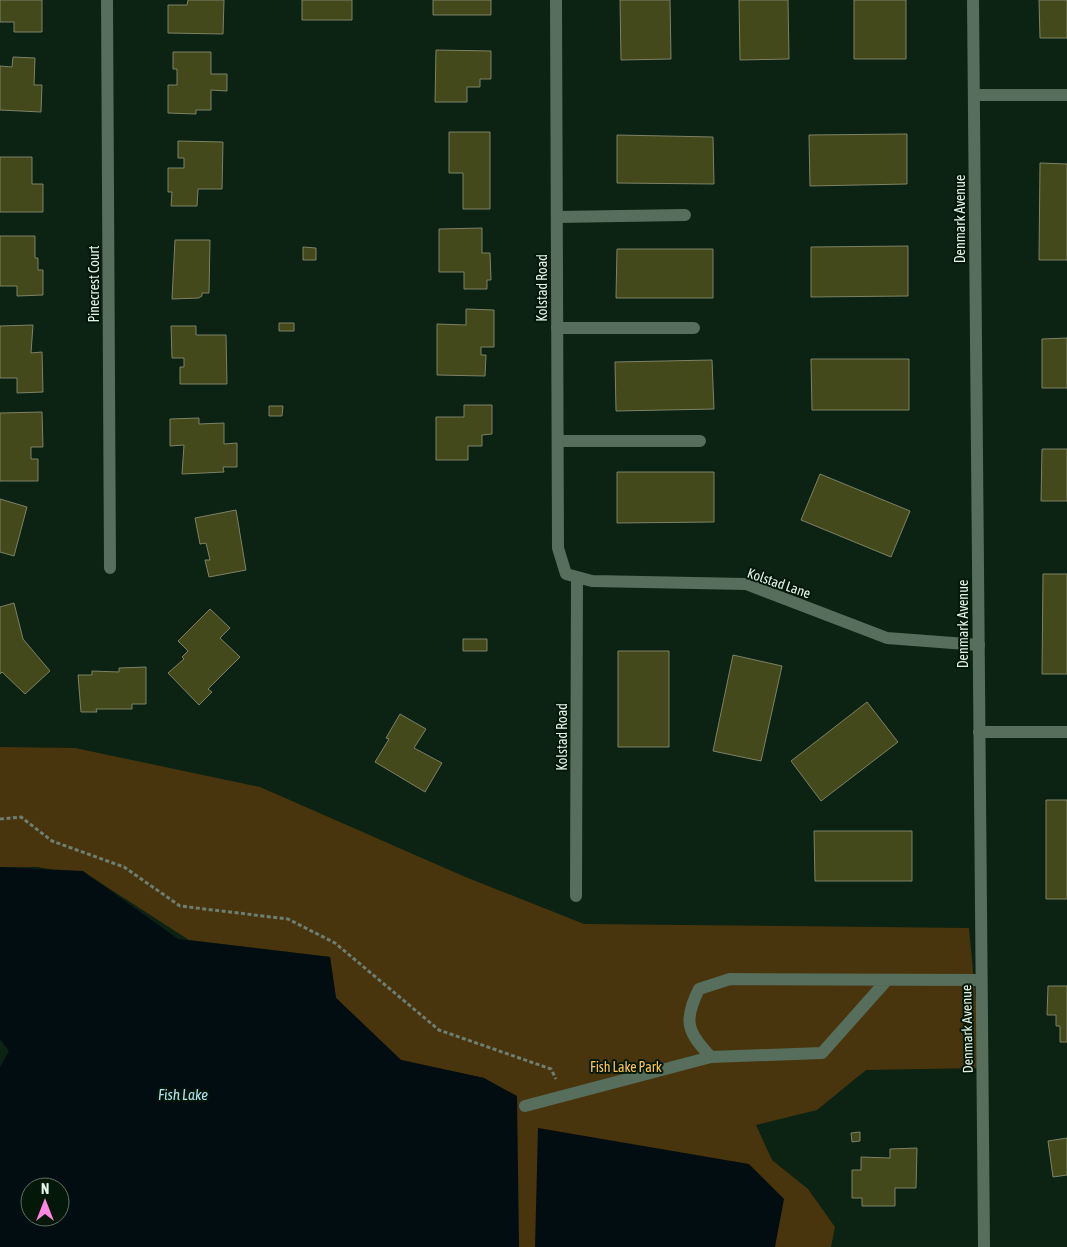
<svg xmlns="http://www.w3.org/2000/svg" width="1067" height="1247" viewBox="0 0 1067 1247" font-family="'Asap Condensed',sans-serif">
	<rect width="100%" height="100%" fill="#0c2212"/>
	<!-- green -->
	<path fill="#49350d" d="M0,747L75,748L260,787L463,876L584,924L969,928L982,1068L866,1070L817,1110L756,1125L772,1160L808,1189L835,1227L831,1247H515L484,1078L401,1060L336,998L330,957L189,940L93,878L38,867H0Z"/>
	<!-- water -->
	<path fill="#020d12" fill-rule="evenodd" d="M0,867L83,871L178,939L330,957L336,998L401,1060L484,1078L517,1096L519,1247H0V1067L9,1051L0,1039ZM30,1187H60V1217H30Z
		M538,1128L749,1164L784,1199L775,1247H535Z"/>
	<!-- building -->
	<path fill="#43491a" stroke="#7d8266" d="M0,0H42V32H14V22H0Z
		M188,0H224L223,34L168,33V5H187Z
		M302,0H352V20H302Z
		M433,0H491V15H433Z
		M620,0H670L671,59L621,60Z
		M739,0H788L789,59L740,60Z
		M854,0H906V59H854Z
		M1039,0H1067V38H1040Z
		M436,50L491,51V79H480V87H467V102H435Z
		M173,52H211V74H227V91L211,90V110H196V114L168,113V85H177V69H173Z
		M13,57L35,58L34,85H42L41,112L0,110V66L12,67Z
		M449,132H490V209H463V173H449Z
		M907,134V184L810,186L809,135Z
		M617,135L713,137L714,184L617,183Z
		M178,141L223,142L222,189H198L197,206H171L172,192H168V168H184V158H178Z
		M0,157H32V184H43V212H0Z
		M1040,163L1067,164V260H1039Z
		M482,228V253H490L491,280H487V289H464V272H439V229Z
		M0,236H35V258H38V270H43V295L17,296V286H0Z
		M175,240H210L209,293H202V296L199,298L172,299Z
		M908,246V296L811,297V247Z
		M303,247L316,248V260H303Z
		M617,249H713V298H616Z
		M466,309L494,310V347H481V355H486L485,376L437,375V324L466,325Z
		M279,323H294V331H279Z
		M33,325L31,353L42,352L43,392L17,393V378H0V326Z
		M171,326H196V335H226L227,384H180V367H184V358H172Z
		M1067,338V388H1042V339Z
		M811,359H909V410H812Z
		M712,360L714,409L616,411L615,362Z
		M464,405H492V434L482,435V446H468V460H436V417H464Z
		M269,406H283L282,416H269Z
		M42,412L43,447H31V459H38V481H0V413Z
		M199,418V424L224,423V444L237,443V467H223L224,472L182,474L184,445L170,446V419Z
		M1042,449H1067V501H1041Z
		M617,472H714V522L617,523Z
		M820,474L910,511L891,557L801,520Z
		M0,499L27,507L14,556L0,552Z
		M236,510L246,570L209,577L205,560H210L206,543L200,544L195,518Z
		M1043,574H1067V674H1042Z
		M14,603L23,639L50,671L25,694L2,672L0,674V607Z
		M210,609L230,628L220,638L240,657L208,689L212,692L199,705L168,673L184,659L182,657L188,651L178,641Z
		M463,639H487V651H463Z
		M618,651H669V747H618Z
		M733,655L782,666L761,761L713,751Z
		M146,667V704H132V709H96L97,712H81L78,675H92V671L119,672V668Z
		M867,702L898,742L821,801L791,761Z
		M400,714L426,729L414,748L442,763L425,792L375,762L389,739L386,738Z
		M1046,800H1067V899H1046Z
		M814,831H912V881H815Z
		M1048,986H1067V1042H1060V1026H1056V1015H1047Z
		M860,1132V1141L852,1142L851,1133Z
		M1067,1138V1175L1053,1177L1048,1141Z
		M917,1148L916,1188H895V1206H862V1198H852V1170H861V1157L890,1158V1149Z"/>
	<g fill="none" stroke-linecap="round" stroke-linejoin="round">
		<!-- path -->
		<path stroke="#6c7f71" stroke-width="3" stroke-dasharray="4 2.5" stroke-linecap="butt" d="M0,819L21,817L52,841L124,867L180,906L288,919L335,943L439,1030L551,1069L556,1079"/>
		<!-- service -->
		<path stroke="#566e5b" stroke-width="12" d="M557,217L685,215
			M557,328H694
			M558,441H700
			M576,896L577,578
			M887,980L822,1053L711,1057C687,1032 683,1021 699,989L730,979L981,980
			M525,1106L711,1057"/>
		<!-- minor -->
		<path stroke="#566e5b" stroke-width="12" d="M107,0L110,568
			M556,0L558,548L566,574L592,581L746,584L887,638L979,645
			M974,95H1067
			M979,732H1067"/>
		<!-- tertiary -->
		<path stroke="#566e5b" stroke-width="12" d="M973,0L984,1247"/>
	</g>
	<g text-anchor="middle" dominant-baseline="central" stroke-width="4" stroke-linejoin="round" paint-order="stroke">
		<!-- street labels -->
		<g font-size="14" fill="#e5f3e8" stroke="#041809">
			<text transform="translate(960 219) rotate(-90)">Denmark Avenue</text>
			<text transform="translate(94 284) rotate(-90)">Pinecrest Court</text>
			<text transform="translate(542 288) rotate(-90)">Kolstad Road</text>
			<text transform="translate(779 583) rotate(19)">Kolstad Lane</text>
			<text transform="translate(963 624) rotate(-90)">Denmark Avenue</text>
			<text transform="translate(562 737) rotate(-90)">Kolstad Road</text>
			<text transform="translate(967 1029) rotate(-91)">Denmark Avenue</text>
		</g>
		<!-- park labels -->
		<g font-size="14" fill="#ffc453" stroke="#041809">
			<text x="626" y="1067">Fish Lake Park</text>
		</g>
		<!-- water labels -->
		<g font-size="15" font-style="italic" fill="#afe2f3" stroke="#041809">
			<text x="183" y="1094">Fish Lake</text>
		</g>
	</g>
	<!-- north arrow -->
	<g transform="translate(45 1202)"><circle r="24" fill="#041809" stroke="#5e7062"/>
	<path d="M0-4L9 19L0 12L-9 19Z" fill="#fd86e2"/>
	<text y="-8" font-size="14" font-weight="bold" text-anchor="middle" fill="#e5f3e8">N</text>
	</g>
</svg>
